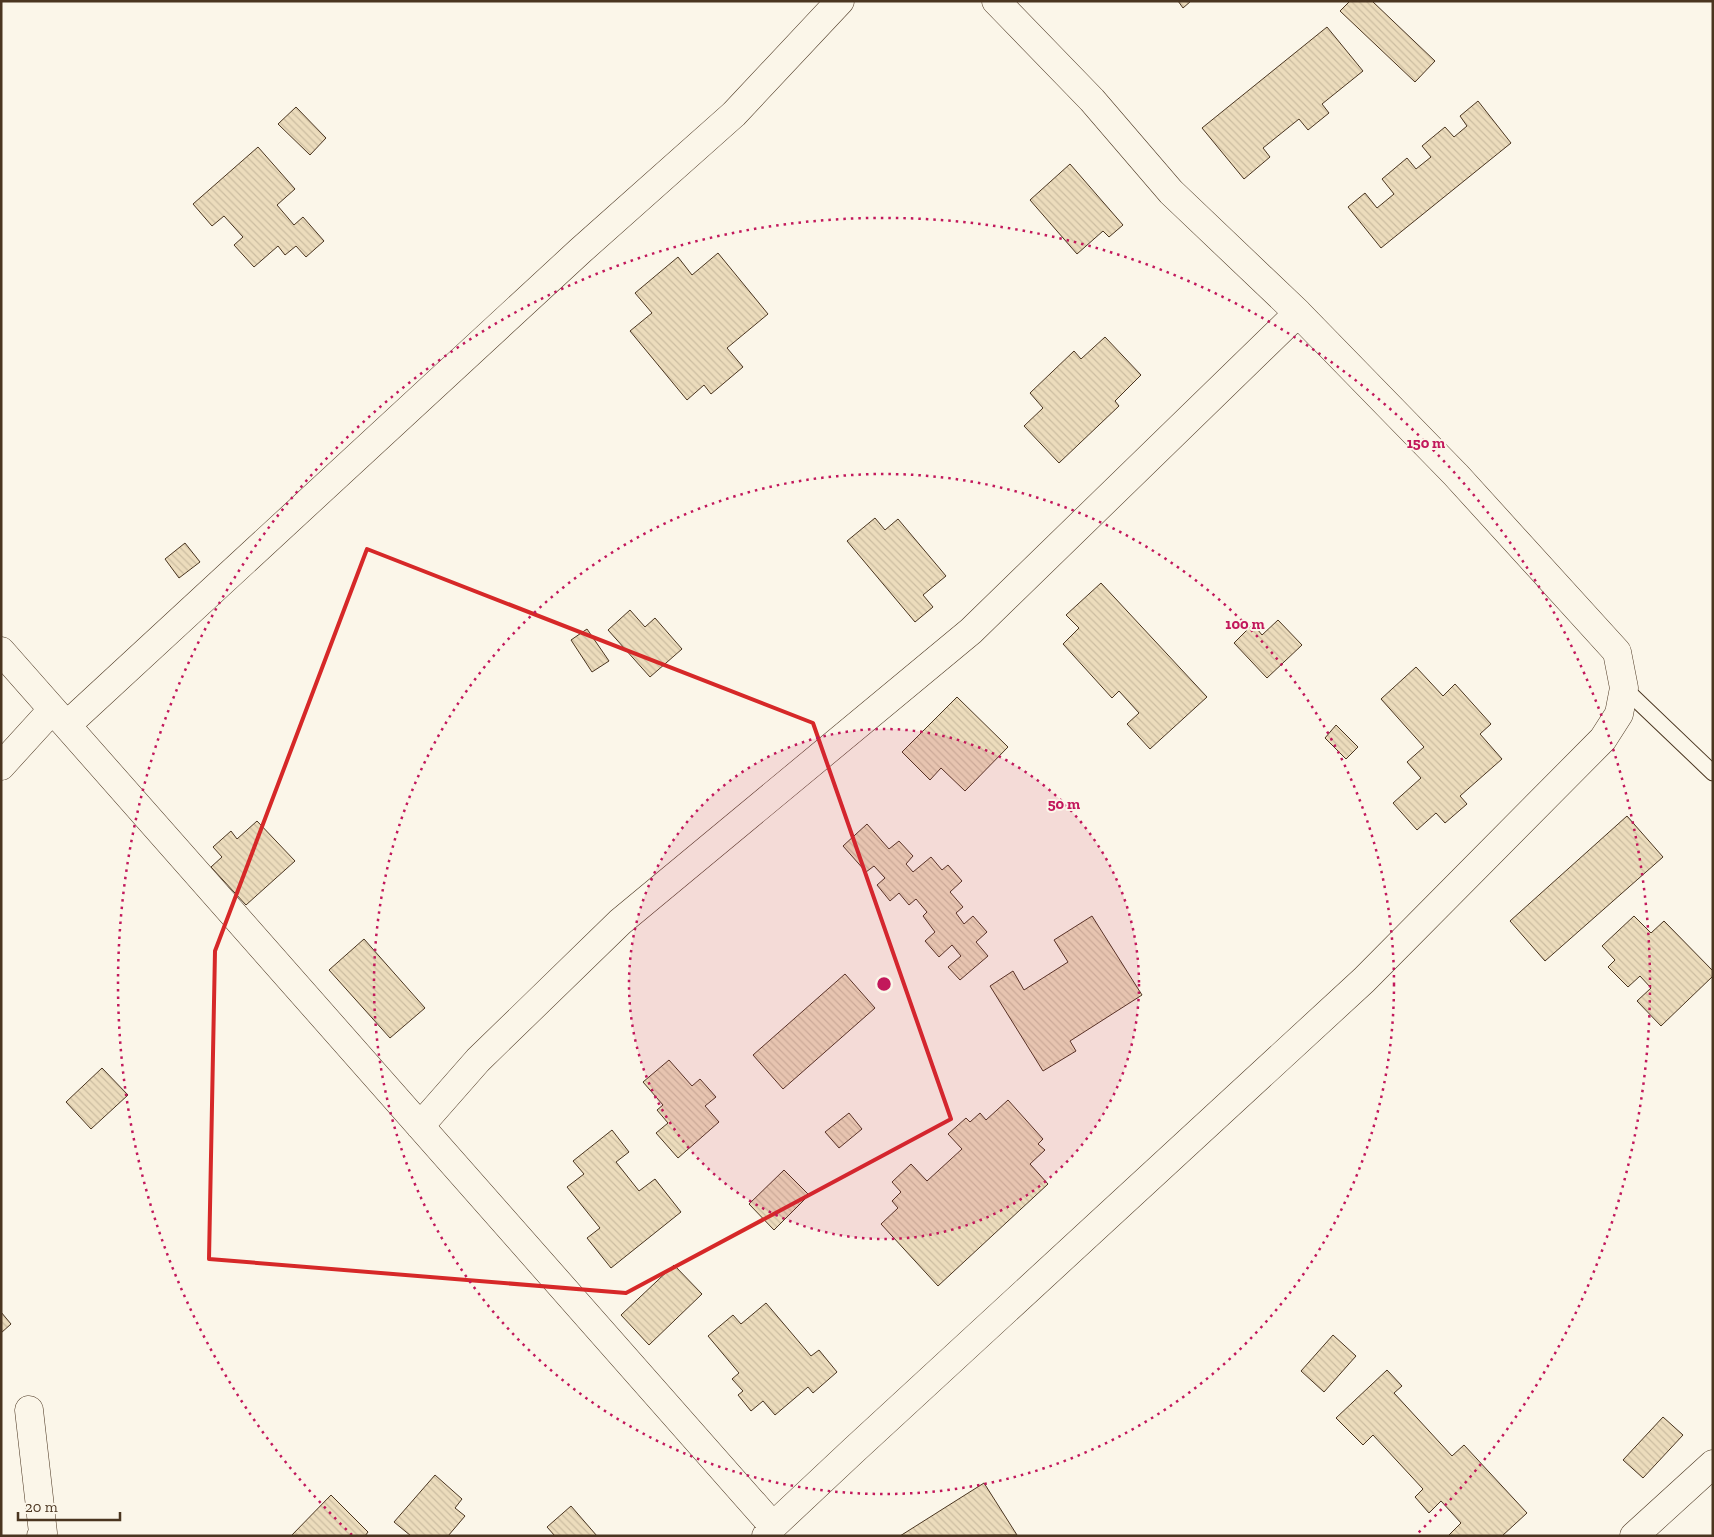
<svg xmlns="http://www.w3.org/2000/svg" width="1714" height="1537" viewBox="0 0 1714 1537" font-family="'Zilla Slab',serif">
	<defs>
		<pattern id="building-back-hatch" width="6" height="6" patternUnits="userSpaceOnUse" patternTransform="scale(1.25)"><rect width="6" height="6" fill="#ecdcbc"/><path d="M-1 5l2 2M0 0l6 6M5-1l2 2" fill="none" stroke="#ccbda1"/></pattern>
	</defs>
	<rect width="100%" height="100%" fill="#fbf6e9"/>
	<!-- building -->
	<path fill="url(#building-back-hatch)" stroke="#4a3520" d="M1178,1H1191L1183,8Z
		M1350,1H1372L1435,61L1415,82L1340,11Z
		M1327,27L1363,71L1322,104L1329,113L1308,130L1299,119L1263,148L1270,157L1244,179L1202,128Z
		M1478,101L1511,143L1381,248L1348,207L1365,193L1377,208L1394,194L1382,179L1407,158L1416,169L1431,157L1422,146L1445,127L1454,137L1467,126L1460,116Z
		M296,107L326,138L310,155L278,124Z
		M258,147L295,189L277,205L294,225L303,217L324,241L306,257L296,246L285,255L278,246L254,267L234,245L243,237L224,216L212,226L193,204Z
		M1070,164L1123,225L1109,237L1103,231L1077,254L1030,200Z
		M718,253L768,314L727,348L743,367L711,394L704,385L687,400L630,331L652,313L635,293L678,257L692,275Z
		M1105,337L1141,375L1115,401L1119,406L1059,463L1024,426L1043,408L1030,393L1074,351L1081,359Z
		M875,518L885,530L898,519L946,576L923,595L933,607L915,622L847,541Z
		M185,543L200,562L179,578L165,559Z
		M1101,583L1207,697L1150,749L1127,724L1139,713L1119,691L1112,698L1063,644L1079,628L1066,615Z
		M630,610L645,627L655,618L682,649L650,677L608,630Z
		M1278,620L1302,645L1267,678L1234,643L1253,624L1262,635Z
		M587,629L609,661L592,672L571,640Z
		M1416,667L1443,696L1455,684L1491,724L1480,734L1502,759L1460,796L1467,804L1445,823L1436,813L1417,830L1393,803L1421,778L1407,762L1424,747L1381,699Z
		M957,697L1008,747L965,791L941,768L930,780L902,752Z
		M1336,725L1358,747L1346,759L1325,738Z
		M1627,816L1663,857L1545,961L1510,921Z
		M257,821L295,861L246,905L211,867L222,857L213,847L231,831L237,839Z
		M867,824L889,849L899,841L913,856L906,864L913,872L931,857L942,870L948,865L962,881L950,892L963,907L956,913L964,924L973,916L987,932L976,942L988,956L960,980L948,967L961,956L952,945L939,957L925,941L935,932L923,916L927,912L916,899L909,905L899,893L890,901L877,885L885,878L874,866L866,872L843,846Z
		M1092,916L1142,995L1070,1041L1076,1051L1043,1071L990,986L1013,971L1024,990L1068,962L1054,940Z
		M1634,916L1651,933L1664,921L1713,971V976L1661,1026L1637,1001L1651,988L1640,976L1628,987L1608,967L1615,960L1602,946Z
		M364,939L425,1008L390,1038L329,970Z
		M845,974L875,1008L783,1089L753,1055Z
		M669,1060L692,1086L700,1079L716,1097L705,1106L719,1122L678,1158L656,1133L668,1123L657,1110L663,1105L643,1082Z
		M102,1068L128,1095L91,1129L66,1102Z
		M1008,1100L1043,1139L1038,1144L1045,1150L1030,1164L1048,1184L938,1286L881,1224L898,1208L892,1201L901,1192L892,1182L911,1164L927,1181L962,1149L948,1134L966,1118L970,1122L980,1113L986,1120Z
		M849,1113L862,1129L839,1148L825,1132Z
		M612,1130L629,1152L616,1162L639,1191L655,1179L681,1212L611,1268L587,1238L600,1228L567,1187L584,1174L573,1161Z
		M784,1170L809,1195L774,1230L749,1204Z
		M674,1265L702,1294L649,1345L621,1315Z
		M766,1303L811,1356L819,1350L837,1372L813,1393L808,1387L775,1415L763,1401L751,1411L738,1395L743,1391L732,1379L739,1373L708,1336L733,1315L741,1324Z
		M1,1312L11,1324L1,1333Z
		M1333,1335L1356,1356L1324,1392L1301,1371Z
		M1387,1370L1402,1386L1394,1393L1452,1456L1464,1445L1527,1513L1502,1536H1448L1461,1523L1441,1501L1429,1513L1415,1497L1423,1489L1373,1435L1363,1445L1336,1418Z
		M1663,1417L1683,1435L1643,1478L1623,1460Z
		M435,1475L462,1499L455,1508L465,1516L448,1536H411L394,1522Z
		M984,1483L1017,1535L900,1536Z
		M331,1495L368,1532L365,1536H291Z
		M571,1506L597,1536H555L547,1527Z"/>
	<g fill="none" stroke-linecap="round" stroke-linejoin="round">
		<!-- service casing -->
		<g stroke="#4a3520" stroke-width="17">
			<path id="service" d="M1624,688L1713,773"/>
		</g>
		<!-- minor casing -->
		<g stroke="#4a3520" stroke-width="29">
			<path id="minor" d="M1,651L773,1526
				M68,724L580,251L734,114L840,1
				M1,766L52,710
				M420,1126L478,1060L620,922L971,631L1298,313
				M29,1410L43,1533L41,1536
				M766,1536L773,1526L854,1450L1364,980L1603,739L1619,714L1624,688L1617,652L1456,475L1298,313L1171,192L1092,100L996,1
				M1634,1536L1713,1464"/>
		</g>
		<!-- service -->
		<use href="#service" stroke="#fbf6e9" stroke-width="15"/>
		<!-- minor -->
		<use href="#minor" stroke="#fbf6e9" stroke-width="28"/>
	</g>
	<!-- marked area -->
	<path fill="none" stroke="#d62828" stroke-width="4" stroke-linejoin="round" d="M367,549L813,723L951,1119L626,1293L209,1259L215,951Z"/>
	<!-- distance rings -->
	<circle cx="884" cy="984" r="255" fill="#c2185b" fill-opacity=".12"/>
	<g fill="none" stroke="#c2185b" stroke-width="2.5" stroke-dasharray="2.5 5">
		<circle cx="884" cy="984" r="255"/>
		<circle cx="884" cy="984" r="510"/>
		<path d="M352 1535A766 766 0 1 1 1416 1535"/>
	</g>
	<circle cx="884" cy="984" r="8" fill="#c2185b" stroke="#fbf6e9" stroke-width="2.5"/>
	<g font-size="15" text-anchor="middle" font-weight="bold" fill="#c2185b" stroke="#fbf6e9" stroke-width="4" stroke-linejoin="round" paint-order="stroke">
		<text x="1426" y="448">150 m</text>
		<text x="1245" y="629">100 m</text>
		<text x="1064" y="809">50 m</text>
	</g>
	<!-- border -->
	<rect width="1714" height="1537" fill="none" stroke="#4a3520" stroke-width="5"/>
	<!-- scale -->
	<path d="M18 1512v8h102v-8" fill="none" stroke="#4a3520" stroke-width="2.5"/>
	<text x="25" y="1512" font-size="15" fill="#4a3520" stroke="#fbf6e9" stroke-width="4" paint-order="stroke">20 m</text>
</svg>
